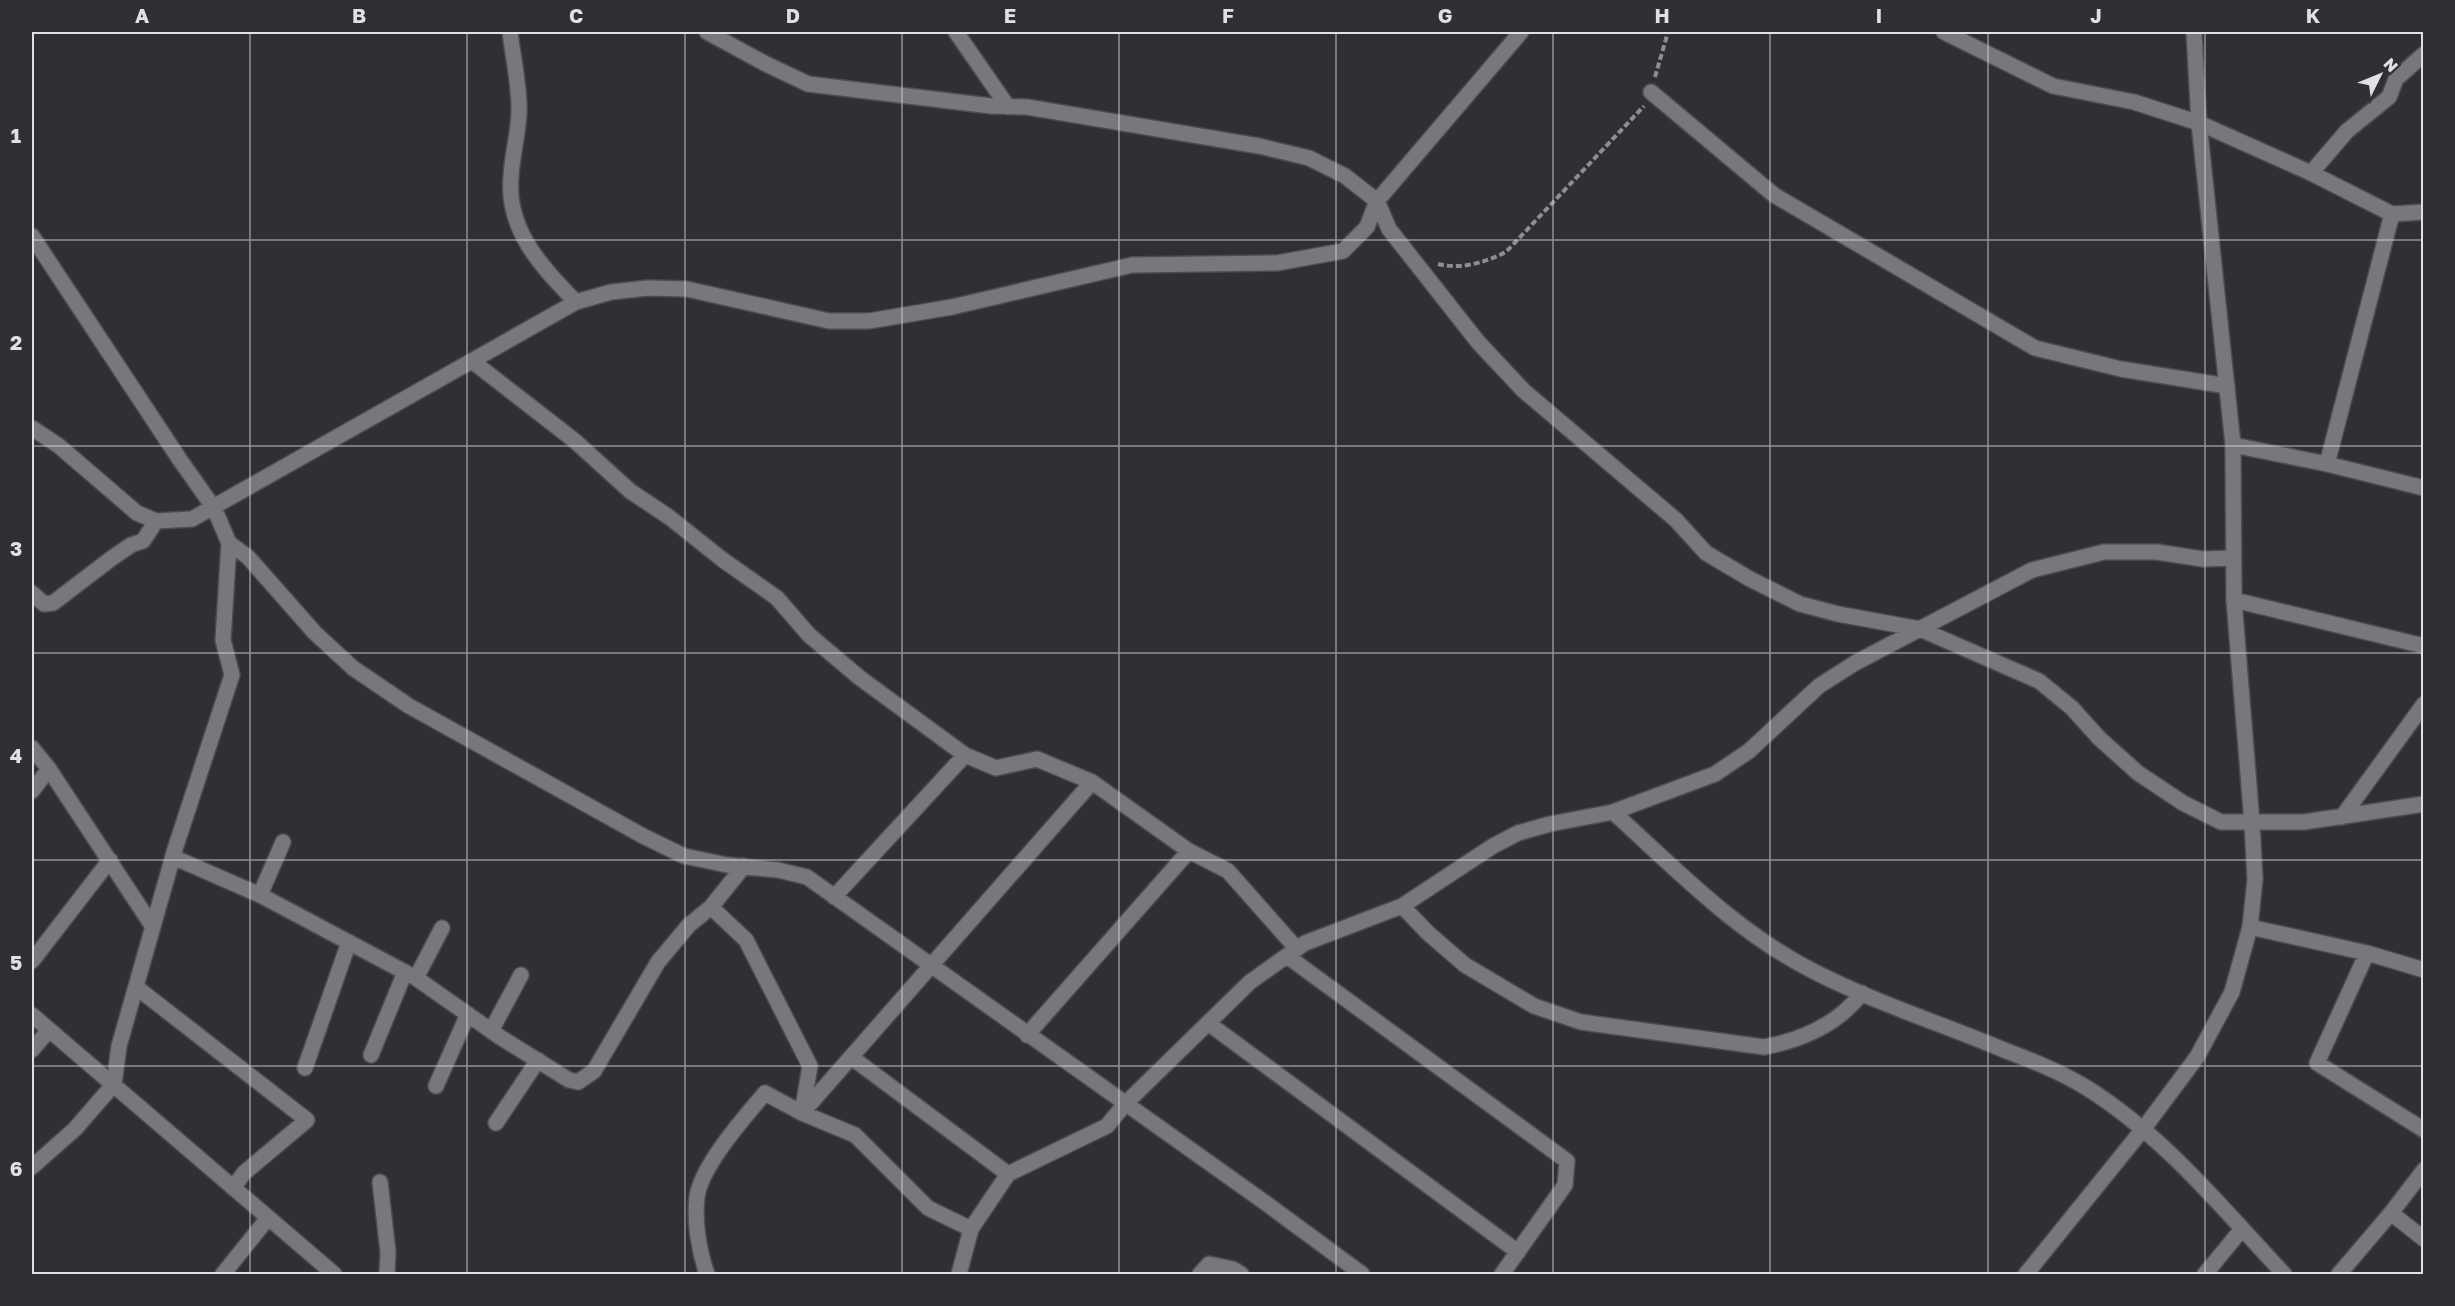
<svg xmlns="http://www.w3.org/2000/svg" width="2455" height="1306" viewBox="0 0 2455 1306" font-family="'Golos Text',sans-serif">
	<rect width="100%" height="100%" fill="#303034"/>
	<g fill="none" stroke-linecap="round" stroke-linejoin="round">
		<!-- minor casing -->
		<g stroke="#4c4c50" stroke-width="18">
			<path id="minor" d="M510,32C513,58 520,87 519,113C518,136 512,155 511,177C506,230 542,267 576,302
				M707,32L766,64L808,84L991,106L1027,107L1259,146L1309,158L1345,176L1377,201L1389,229L1478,342L1524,391L1676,520L1706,553L1750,579L1800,604L1838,614L1920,629L2039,681L2072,708L2099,738L2138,773L2183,803L2221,822H2304L2424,804
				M956,32L1008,107
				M1944,32L2053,86L2134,102L2199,123L2311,173L2392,214L2424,212
				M1651,92L1774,195L2035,348L2121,369L2227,386
				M2311,173L2347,131L2389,97L2396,79L2424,54
				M32,236L180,460L214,508L229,543L223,640L232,675L175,849L119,1046L114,1084L75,1129L32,1167
				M472,361L575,441L630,491L669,517L723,560L777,598L809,635L860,678L965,755
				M32,428L59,446L137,513L156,521L192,519L576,302L611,292L648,288L687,289L829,321H869L952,307L1132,265L1277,263L1343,251L1367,227L1377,201L1521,32
				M2233,445L2327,464L2424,488
				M2327,464L2392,214
				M229,543L248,557L315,633L353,668L409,706L643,836L684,856L727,865L778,870L807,877L1267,1204L1362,1274
				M32,593L44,604L53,603L112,558L131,545L143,541L156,521
				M2234,600L2424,646
				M32,748L49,769L153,927
				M32,791L49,769
				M1613,812C1677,870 1737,933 1815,972C1876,1003 1942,1024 2004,1050C2033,1061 2061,1072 2087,1088C2165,1137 2222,1208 2284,1274
				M2342,817L2424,704
				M173,857L260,895L416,978L500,1037L569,1080L578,1082L594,1071L658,962L689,925L711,907L744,866
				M260,895L283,842
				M834,897L965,755L996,768L1037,759L1092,782L1189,851L1228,871L1297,949
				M1402,906L1428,933L1465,965L1534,1006L1581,1022L1764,1047C1802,1040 1838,1024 1862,993
				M711,907L746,940L810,1066L802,1113L855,1135L928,1208L971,1229
				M2250,927L2367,953L2424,970
				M2367,953L2317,1063L2424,1130
				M1287,956L1567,1161L1565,1185L1502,1274
				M32,961L110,860
				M416,978L442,928
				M136,987L307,1120L244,1173L233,1188
				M32,1015L334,1274
				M1208,1023L1518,1252
				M491,1031L521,975
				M1027,1035L1189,851
				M32,1050L49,1030
				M371,1055L405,972
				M851,1057L1008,1174
				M305,1068L349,942
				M436,1086L468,1014
				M496,1123L538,1060
				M380,1182L388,1252L387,1274
				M2391,1213L2424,1239
				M223,1274L268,1218
				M707,1274C699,1251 694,1222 697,1197C701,1166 744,1118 765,1093L802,1113L1092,782
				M959,1274L971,1229L1008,1174L1107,1126L1125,1104L1250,982L1305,943L1402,906L1493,846L1518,833L1550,824L1613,812L1715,774L1749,751L1819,686L1855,663L2032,570L2104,552H2157L2203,559L2233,558
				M1200,1274L1209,1264L1233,1269L1241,1274
				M2205,1274L2242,1229
				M2339,1274L2391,1213L2424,1170"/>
		</g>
		<!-- tertiary casing -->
		<g stroke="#4c4c50" stroke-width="18">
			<path id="tertiary" d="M2026,1274L2144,1128L2197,1057L2232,992L2250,927L2255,879L2252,823L2234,600L2233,445L2199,123L2194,32"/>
		</g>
		<!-- path -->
		<path stroke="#8e8e91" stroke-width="4" stroke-dasharray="6 3" stroke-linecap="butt" d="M1655,77L1668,32
			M1438,264C1461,270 1486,262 1506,252L1644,106"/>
		<!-- minor -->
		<use href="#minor" stroke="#77777c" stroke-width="15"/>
		<!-- tertiary -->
		<use href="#tertiary" stroke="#77777c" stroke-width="15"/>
	</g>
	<!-- grid -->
	<path fill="none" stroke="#e1e0e3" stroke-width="1.5" stroke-opacity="0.55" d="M250,32V1274M467,32V1274M685,32V1274M902,32V1274M1119,32V1274M1336,32V1274M1553,32V1274M1770,32V1274M1988,32V1274M2205,32V1274M32,240H2424M32,446H2424M32,653H2424M32,860H2424M32,1066H2424"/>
	<!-- border -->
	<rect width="2455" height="1306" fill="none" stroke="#303034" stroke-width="66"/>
	<!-- north arrow -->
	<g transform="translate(2380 75) rotate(47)" stroke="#303034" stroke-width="4.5" paint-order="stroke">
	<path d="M0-4.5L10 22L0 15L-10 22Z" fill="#e1e0e3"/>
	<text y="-9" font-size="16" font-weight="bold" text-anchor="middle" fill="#e1e0e3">N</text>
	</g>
	<rect x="33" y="33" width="2389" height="1240" fill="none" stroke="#e1e0e3" stroke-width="2"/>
	<g font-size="20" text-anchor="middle" font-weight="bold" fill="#e1e0e3">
		<text x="142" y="23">A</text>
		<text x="359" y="23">B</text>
		<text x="576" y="23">C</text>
		<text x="793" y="23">D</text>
		<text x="1010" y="23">E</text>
		<text x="1228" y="23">F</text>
		<text x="1445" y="23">G</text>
		<text x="1662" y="23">H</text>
		<text x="1879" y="23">I</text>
		<text x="2096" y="23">J</text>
		<text x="2313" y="23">K</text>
		<text x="16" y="143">1</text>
		<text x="16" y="350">2</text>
		<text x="16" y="556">3</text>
		<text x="16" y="763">4</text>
		<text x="16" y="970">5</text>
		<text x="16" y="1176">6</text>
	</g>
</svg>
